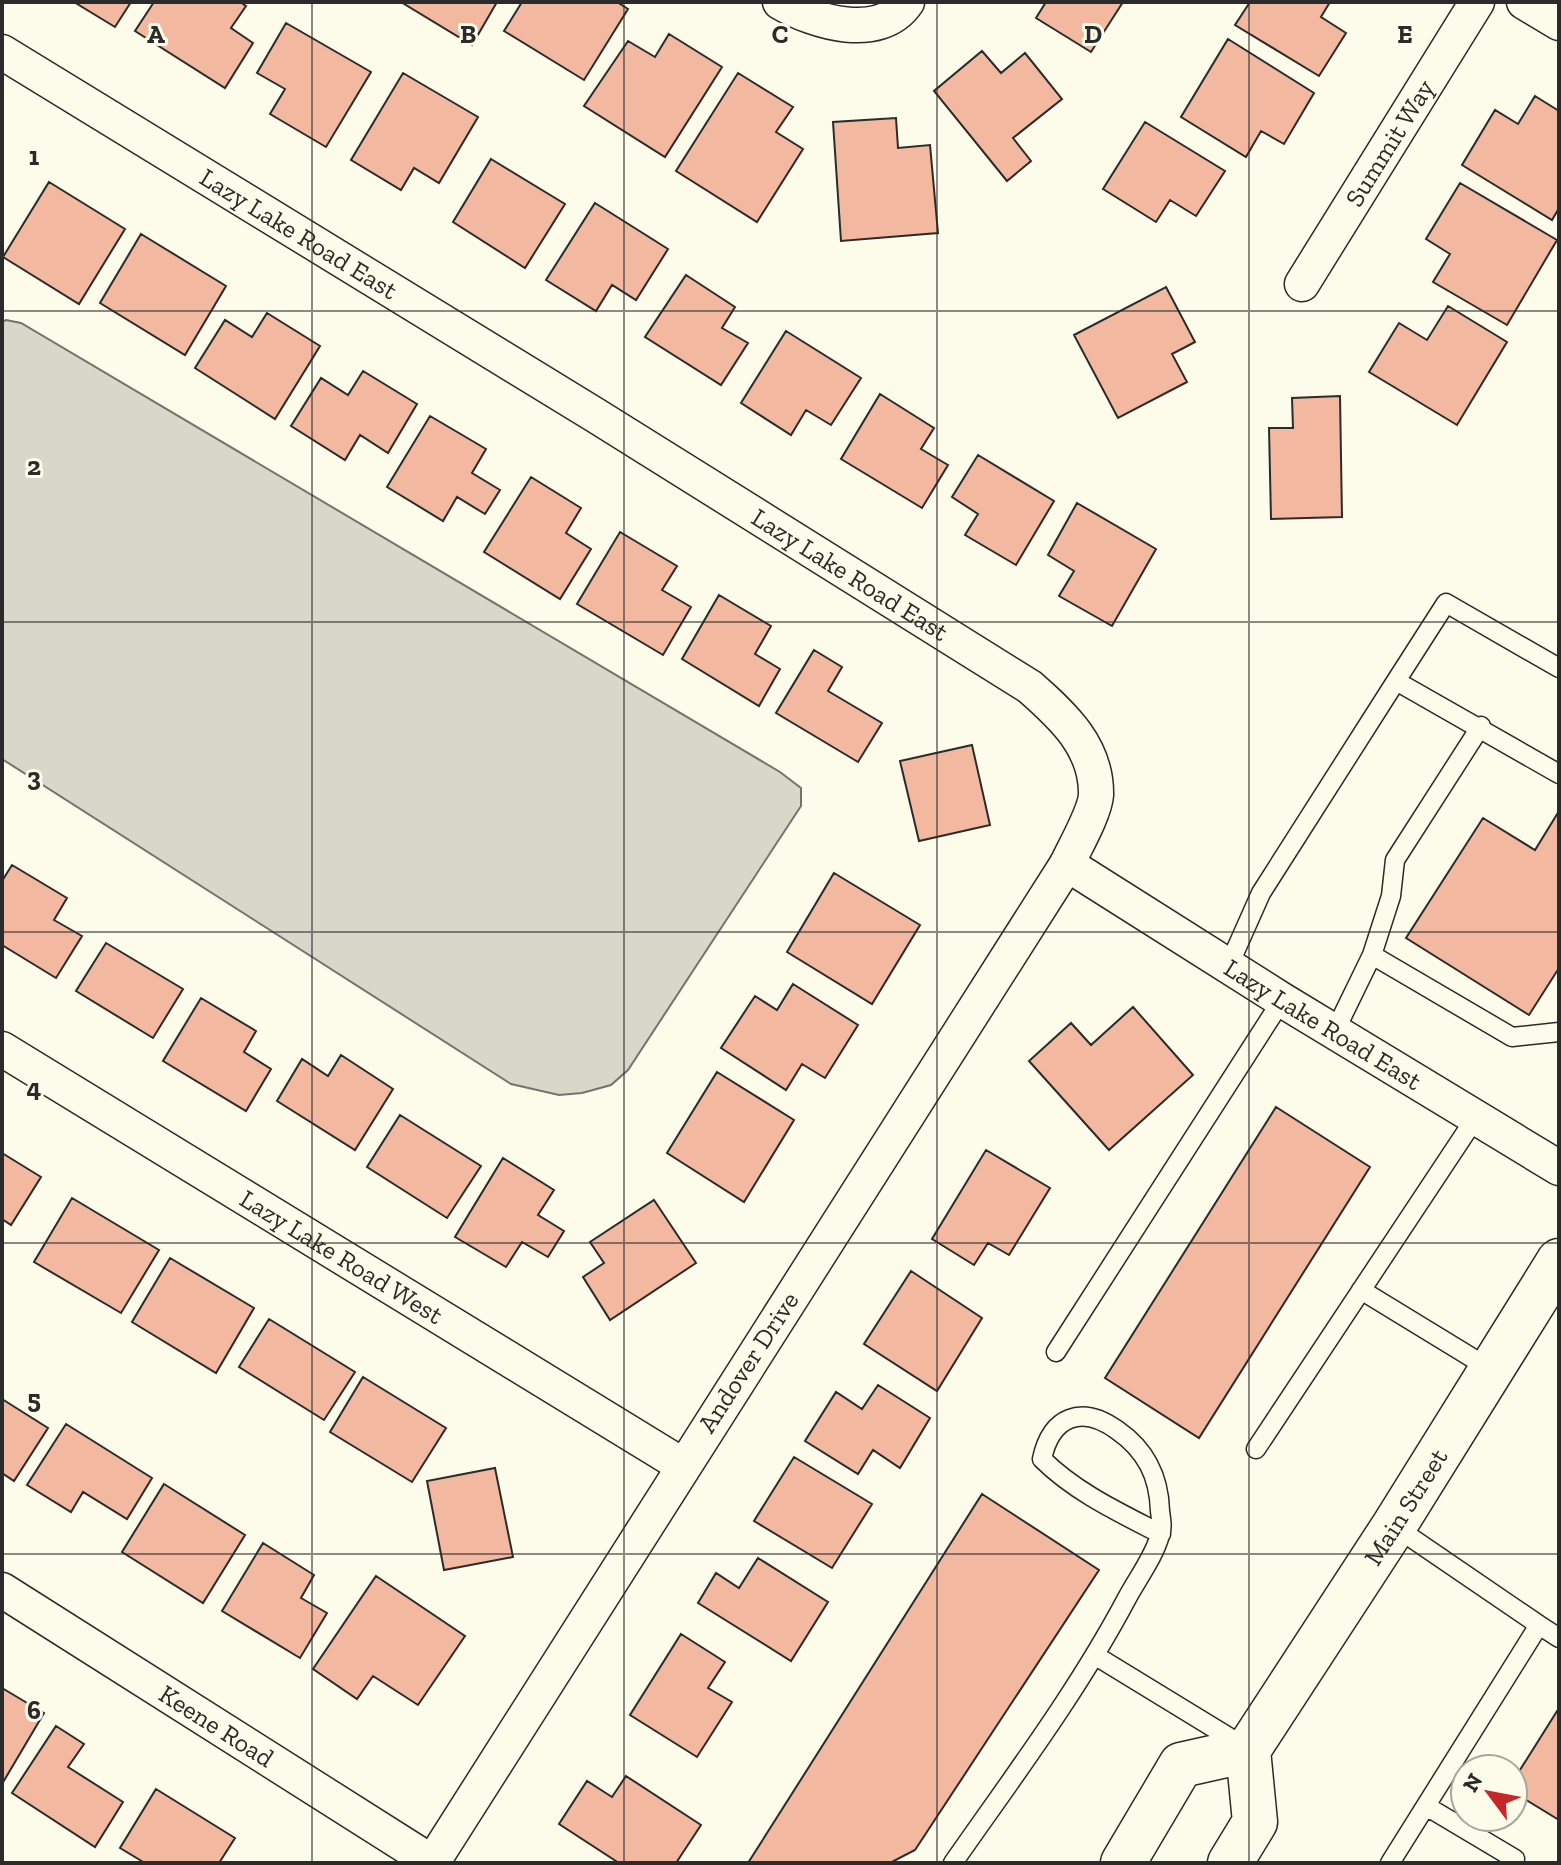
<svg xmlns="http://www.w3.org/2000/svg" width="1561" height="1865" viewBox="0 0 1561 1865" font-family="'Zilla Slab',serif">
	<rect width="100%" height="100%" fill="#fdfbea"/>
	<!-- water -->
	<path fill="#d8d7c9" stroke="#74746e" stroke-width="2" d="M6,320L21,323L780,772L801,788V806L628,1070L611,1085L582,1093L559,1095L511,1084L2,759V322Z"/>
	<!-- building -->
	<path fill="#f2b8a0" stroke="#2b2b2b" stroke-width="2" d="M74,2H131L115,27Z
		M154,2H240L246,6L231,28L253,43L225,88L135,31Z
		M401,2H497L472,45Z
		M522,2H617L628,9L584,80L504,31Z
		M1046,2H1123L1091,52L1036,18Z
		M1250,2H1330L1321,17L1346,33L1319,76L1235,25Z
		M286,23L371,72L326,147L270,114L285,89L257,73Z
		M669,34L722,67L665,157L584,106L628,41L655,57Z
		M1228,39L1314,93L1284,144L1261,131L1246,157L1181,117Z
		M982,51L1001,73L1025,53L1062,99L1013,138L1031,161L1007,181L934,91Z
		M403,73L478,117L439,183L414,168L401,190L351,160Z
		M738,73L793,107L776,132L803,149L757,222L676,171Z
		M1535,96L1559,111V208L1552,220L1462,165L1495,110L1518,124Z
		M896,118L898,148L930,145L938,233L841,241L833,122Z
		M1145,122L1225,171L1196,216L1170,200L1156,222L1103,189Z
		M491,159L565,204L525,268L453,222Z
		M49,182L125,229L79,304L3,257Z
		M1460,183L1557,240L1507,325L1433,282L1450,254L1426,239Z
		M595,203L668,249L636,300L612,285L596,311L546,280Z
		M141,234L226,286L185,355L100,303Z
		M686,275L735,307L722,328L748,343L721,385L645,337Z
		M1166,287L1195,342L1172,354L1187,382L1118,418L1074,335Z
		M1448,306L1507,342L1457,425L1369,372L1399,323L1427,340Z
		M267,313L320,346L275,419L195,368L225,320L252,337Z
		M786,331L861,378L831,425L806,410L791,435L741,403Z
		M363,371L417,404L388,453L360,435L345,460L291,426L321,378L348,395Z
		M880,394L934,428L921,449L948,465L922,508L841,459Z
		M1340,396L1342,517L1271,519L1269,428H1293L1292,398Z
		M430,416L486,449L472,473L500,490L485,514L457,497L443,521L387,487Z
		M978,455L1054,501L1016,565L965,535L978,514L952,497Z
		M531,477L581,508L566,533L591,549L560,599L484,552Z
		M1077,503L1156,549L1112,626L1059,596L1074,571L1048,555Z
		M620,532L677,566L662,590L691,607L663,655L577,604Z
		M719,595L771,626L755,654L780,669L759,706L682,659Z
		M814,650L842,667L828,691L882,723L858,762L776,713Z
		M972,745L990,825L919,841L900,761Z
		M1559,811V968L1529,1015L1406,938L1483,818L1535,850Z
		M12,865L67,898L54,920L82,936L56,978L2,945V881Z
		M834,873L920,925L872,1004L787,952Z
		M106,943L183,989L153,1038L76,991Z
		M793,984L858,1025L825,1078L802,1064L786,1090L721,1048L755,996L777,1010Z
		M201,998L256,1031L244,1052L271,1069L246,1111L163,1061Z
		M1133,1007L1193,1075L1109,1150L1029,1061L1071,1023L1091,1045Z
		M341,1055L393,1089L355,1150L277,1101L302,1059L328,1076Z
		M717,1072L794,1120L744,1202L667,1153Z
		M1276,1107L1370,1167L1199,1438L1105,1378Z
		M400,1115L481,1166L447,1218L367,1167Z
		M986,1150L1050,1188L1009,1255L988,1243L974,1265L932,1239Z
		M2,1153L41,1177L11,1225L2,1219Z
		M503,1158L554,1190L538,1215L564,1231L548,1257L522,1242L506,1267L455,1237Z
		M72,1198L159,1250L121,1313L34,1262Z
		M654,1200L696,1263L610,1320L583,1277L604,1263L590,1242Z
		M170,1258L254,1308L216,1373L132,1322Z
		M911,1271L982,1318L937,1391L864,1344Z
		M269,1319L355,1372L324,1420L239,1367Z
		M363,1377L446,1428L412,1482L330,1432Z
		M878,1385L930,1418L900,1468L873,1450L858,1474L805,1441L836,1392L862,1409Z
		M2,1399L48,1428L14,1481L2,1473Z
		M66,1424L152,1478L127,1519L83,1492L71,1512L27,1485Z
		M794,1457L872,1504L832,1568L754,1521Z
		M495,1468L513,1557L444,1570L427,1481Z
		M164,1484L245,1535L203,1603L122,1552Z
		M982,1494L1099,1570L915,1850L890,1863H748Z
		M263,1543L314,1575L301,1598L327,1613L300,1658L222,1611Z
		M758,1558L828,1602L791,1661L698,1603L716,1573L739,1588Z
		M376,1576L465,1636L418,1705L373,1676L357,1699L313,1669Z
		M681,1634L725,1662L708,1688L732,1702L697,1757L630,1715Z
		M2,1688L44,1713L2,1784Z
		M1559,1708V1820L1513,1792V1781Z
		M56,1726L84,1744L68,1767L123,1802L95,1847L12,1793Z
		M626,1776L701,1825L676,1863H619L559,1824L587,1781L612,1797Z
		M156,1789L235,1838L219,1863H145L120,1848Z"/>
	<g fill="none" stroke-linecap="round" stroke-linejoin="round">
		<!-- lane casing -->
		<g stroke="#2b2b2b" stroke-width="21">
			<path id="lane" d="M1396,681L1446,603L1559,668
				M1372,955L1512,1037L1559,1032
				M1229,965L1261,893L1396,681L1559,774
				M1335,1031L1372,955L1391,896L1395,860L1481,726
				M1361,1290L1492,1370
				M1056,1352L1282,1000
				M1256,1449L1476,1117
				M1539,1625L1559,1638
				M1096,1656L1240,1744
				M1426,1806L1515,1859L1512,1863
				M953,1863C1013,1777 1077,1692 1126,1600C1137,1579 1154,1557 1160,1535C1163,1528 1161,1519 1160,1511C1159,1476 1146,1450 1117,1430C1081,1404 1051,1417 1042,1459C1075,1492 1120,1513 1161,1534
				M1390,1863L1539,1625L1394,1526"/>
		</g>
		<!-- street casing -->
		<g stroke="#2b2b2b" stroke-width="37">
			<g id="street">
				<path d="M780,2C814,22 880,42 907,2"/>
				<path d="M1524,2L1559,23"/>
				<path id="s1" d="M2,52L595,415L1030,687C1063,716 1097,747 1096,795C1095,812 1075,847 1067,864L432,1863"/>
				<path id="s2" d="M1302,284L1477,2"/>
				<path id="s3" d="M1067,864L1282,1000L1559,1168"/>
				<path id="s4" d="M2,1049L682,1465"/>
				<path id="s5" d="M2,1590L433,1863"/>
			</g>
		</g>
		<!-- secondary casing -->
		<g stroke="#2b2b2b" stroke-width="47">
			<g id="secondary">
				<path d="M1123,1863L1181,1765L1248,1750"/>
				<path id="s6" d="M1230,1863L1255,1822L1248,1750L1394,1526L1559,1261"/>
			</g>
		</g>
		<!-- lane -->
		<use href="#lane" stroke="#fdfbea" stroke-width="18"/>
		<!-- street -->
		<use href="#street" stroke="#fdfbea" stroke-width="34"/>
		<!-- secondary -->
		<use href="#secondary" stroke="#fdfbea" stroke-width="44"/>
	</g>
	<!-- grid -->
	<path fill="none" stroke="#2b2b2b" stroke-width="2" stroke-opacity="0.55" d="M312,2V1863M624,2V1863M937,2V1863M1249,2V1863M2,311H1559M2,622H1559M2,932H1559M2,1243H1559M2,1554H1559"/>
	<g text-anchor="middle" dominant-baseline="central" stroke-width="6" stroke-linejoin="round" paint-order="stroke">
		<!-- street labels -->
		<g font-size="26" fill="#2b2b2b" stroke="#fdfbea">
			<text stroke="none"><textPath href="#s2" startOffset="166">Summit Way</textPath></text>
			<text stroke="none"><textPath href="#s1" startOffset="348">Lazy Lake Road East</textPath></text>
			<text stroke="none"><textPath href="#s1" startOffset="996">Lazy Lake Road East</textPath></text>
			<text stroke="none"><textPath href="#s3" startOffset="302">Lazy Lake Road East</textPath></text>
			<text stroke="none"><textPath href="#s4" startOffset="398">Lazy Lake Road West</textPath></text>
			<text transform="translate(748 1362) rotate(-57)">Andover Drive</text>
			<text stroke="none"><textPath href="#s6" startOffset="410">Main Street</textPath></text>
			<text stroke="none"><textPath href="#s5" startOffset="254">Keene Road</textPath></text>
		</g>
	</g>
	<g font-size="26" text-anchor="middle" font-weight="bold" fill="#2b2b2b" stroke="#fdfbea" stroke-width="6" stroke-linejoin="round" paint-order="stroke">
		<text x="156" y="43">A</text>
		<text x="468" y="43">B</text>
		<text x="780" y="43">C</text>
		<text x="1093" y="43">D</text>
		<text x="1405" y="43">E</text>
		<text x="34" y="165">1</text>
		<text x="34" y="475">2</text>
		<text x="34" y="786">3</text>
		<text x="34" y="1097">4</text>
		<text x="34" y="1408">5</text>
		<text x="34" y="1719">6</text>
	</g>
	<!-- border -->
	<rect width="1561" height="1865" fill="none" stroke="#2b2b2b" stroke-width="8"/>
	<!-- north arrow -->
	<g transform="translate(1489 1793) rotate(302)"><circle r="38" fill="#fdfbea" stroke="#a9a89e" stroke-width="2"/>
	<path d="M0-6L14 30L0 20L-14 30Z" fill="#c62828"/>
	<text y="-12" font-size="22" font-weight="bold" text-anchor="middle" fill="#2b2b2b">N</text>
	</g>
</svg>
